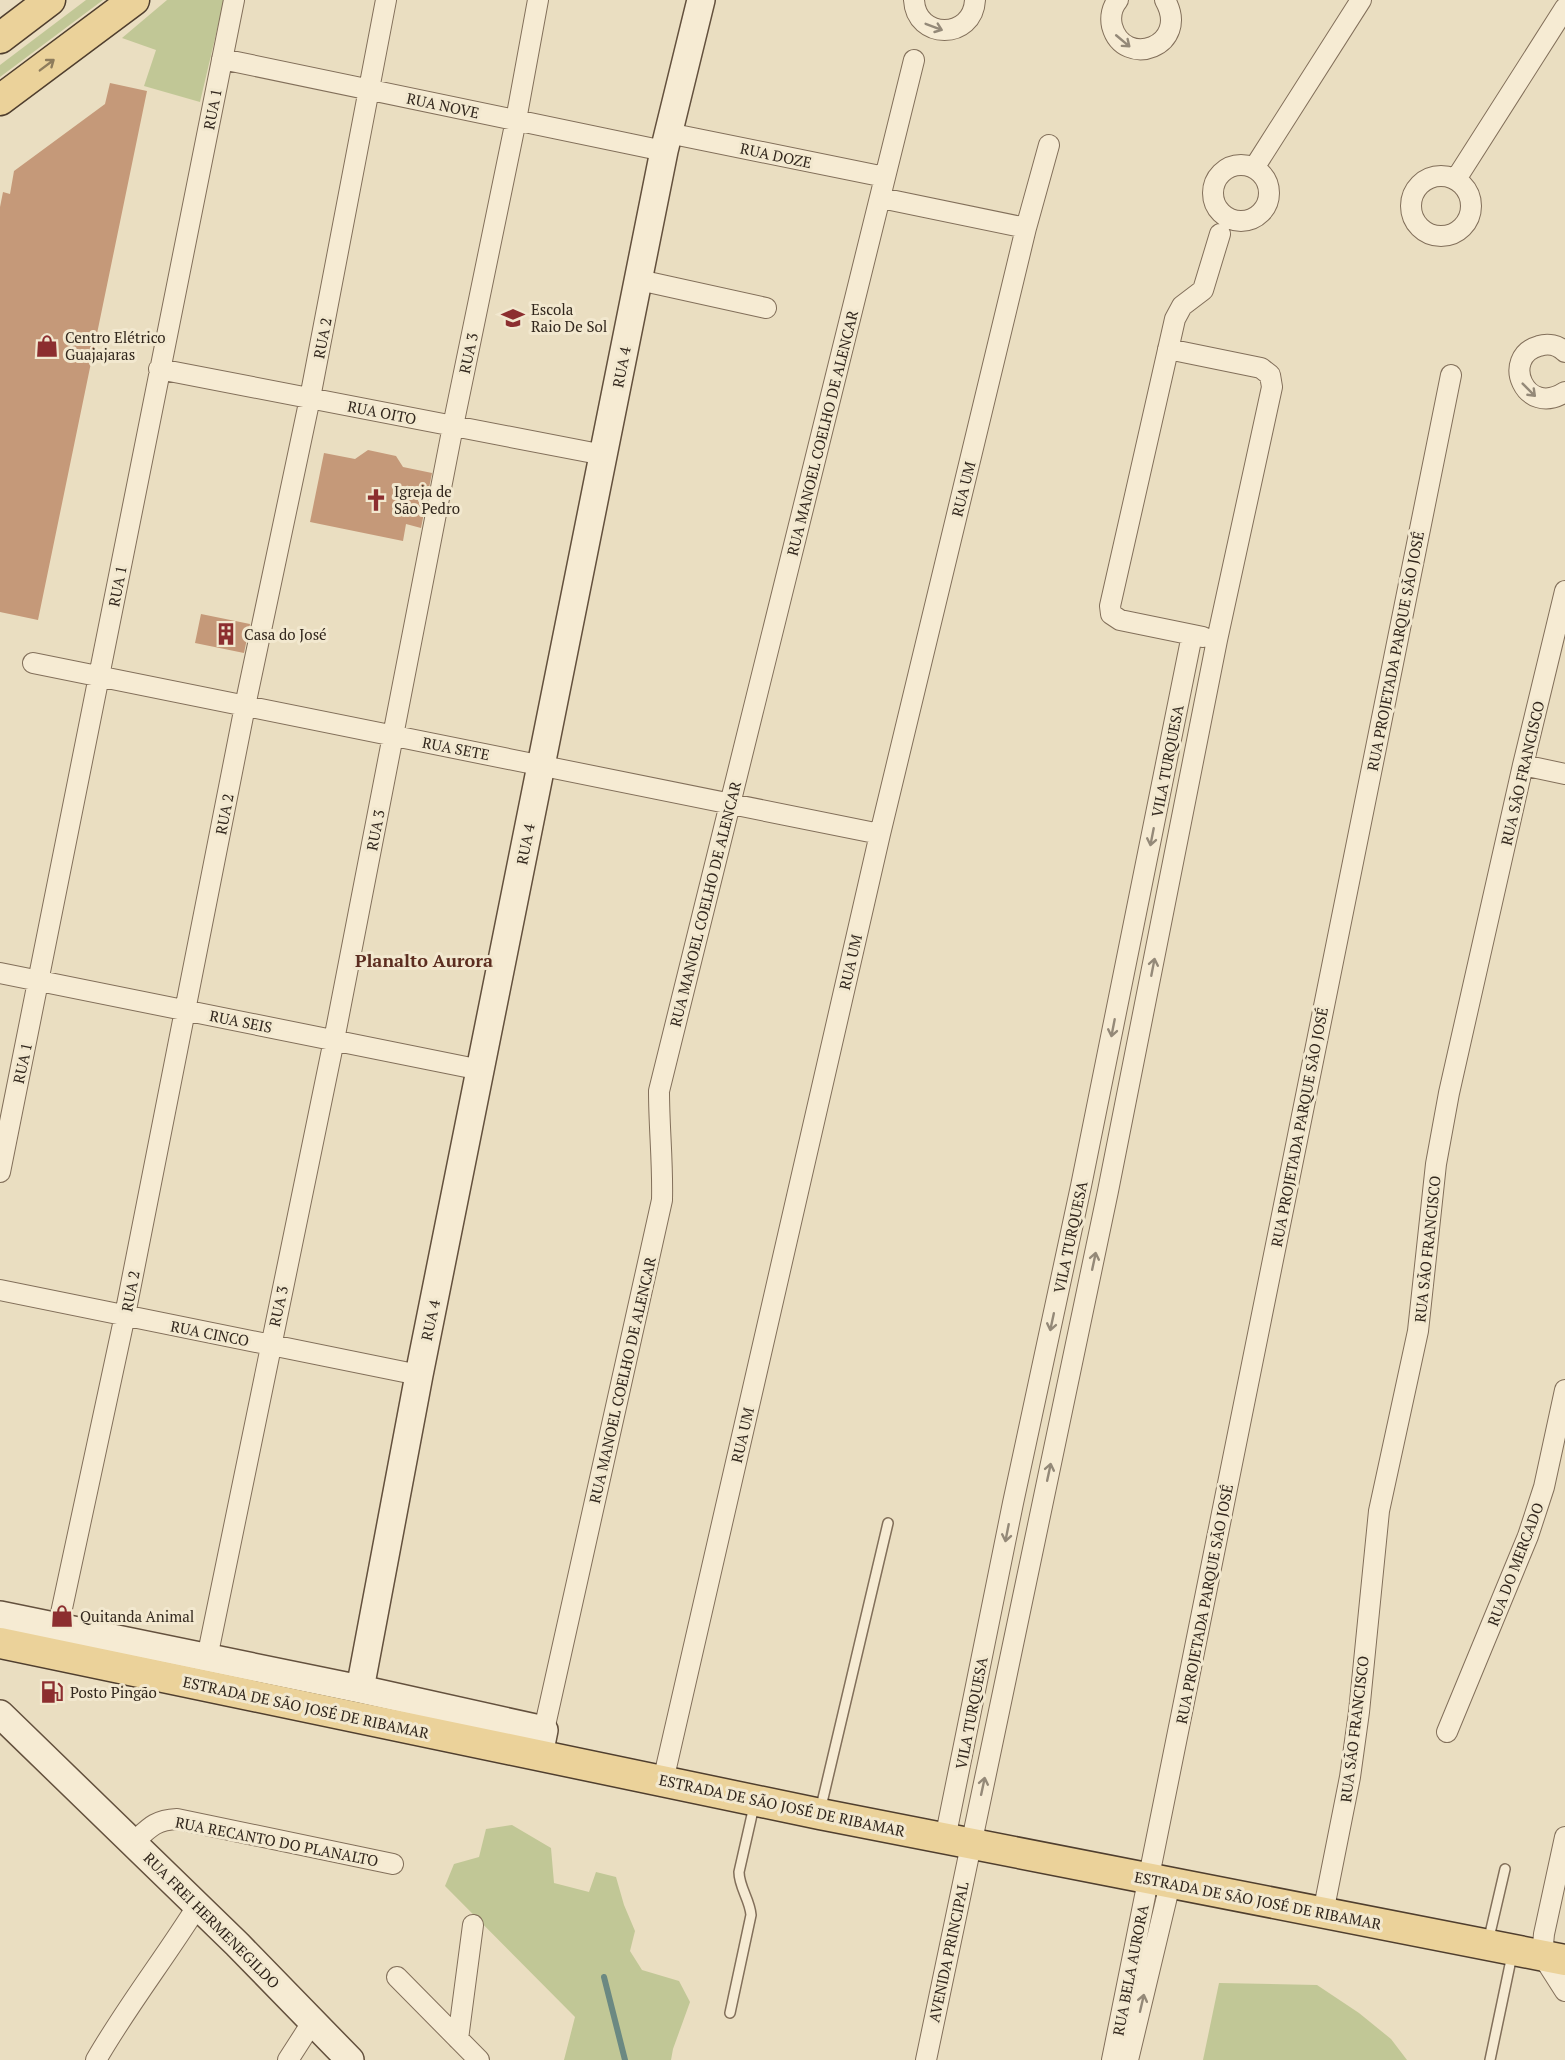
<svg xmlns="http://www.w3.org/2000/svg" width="1565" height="2060" viewBox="0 0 1565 2060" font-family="'PT Serif',serif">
	<rect width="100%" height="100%" fill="#eadec1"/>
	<!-- green -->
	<path fill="#c1c796" d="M86,0H103L0,77V65Z
		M167,0H224L200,102L144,86L156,50L122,38Z
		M512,1825L551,1848L554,1883L589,1892L596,1872L616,1877L624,1905L635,1931L630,1951L642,1970L679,1981L690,2002L673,2049L671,2060H564L575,2017L445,1886L454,1864L479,1857L486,1829Z
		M1219,1983L1317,1985L1359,2013L1391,2039L1407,2060H1203Z"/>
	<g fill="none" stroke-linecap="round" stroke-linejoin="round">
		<!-- stream -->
		<path stroke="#6b8982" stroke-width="6" d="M604,1977L625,2060"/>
	</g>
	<!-- building -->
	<path fill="#c59979" d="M110,83L147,91L38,620L0,612V207L3,192L10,194L14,171L105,104Z
		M368,450L396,456L403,467L432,473L421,528L406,524L403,541L310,522L324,453L355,459Z
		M201,614L250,624L244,653L195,643Z"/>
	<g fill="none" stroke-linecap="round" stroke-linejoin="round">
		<!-- lane casing -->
		<g stroke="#826f5a" stroke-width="12">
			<path id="lane" d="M820,1811L888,1523
				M1488,1942L1505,1869
				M730,2013L751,1915C750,1900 739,1887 739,1872L754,1806
				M1490,2060L1512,1955"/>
		</g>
		<!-- street casing -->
		<g stroke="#826f5a" stroke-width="22">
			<path id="street" d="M914,0C916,40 973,40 975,0
				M1118,0C1112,7 1110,17 1112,26C1124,70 1191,46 1165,0
				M222,59L664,151
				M668,133L885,177
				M1213 193a28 28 0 1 1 56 0a28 28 0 1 1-56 0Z
				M1254,168L1361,0
				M1411 206a30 30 0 1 1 60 0a30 30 0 1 1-60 0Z
				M1456,179L1565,8
				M881,198L1026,228
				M639,280L766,308
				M1565,352C1558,345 1548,343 1539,346C1500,357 1525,418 1565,392
				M159,369L604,455
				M1203,637L1120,620L1111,614L1110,606L1175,319L1182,306L1203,290L1220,234
				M33,663L880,834
				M1523,765L1565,774
				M0,973L481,1070
				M0,1172L234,0
				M0,1290L419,1375
				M58,1627L125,1315L245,706L310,398L386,0
				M207,1658L334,1040L453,426L516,120L538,0
				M544,1730L662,1200C663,1163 659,1128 659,1091L914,60
				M1447,1732L1528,1536L1544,1487L1565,1390
				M663,1781L880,834L1026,228L1049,145
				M1565,1837L1544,1934L1542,1955L1565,1991
				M945,1839L1013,1503L1081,1186L1192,635
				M134,1842C149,1828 155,1820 177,1819L393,1864
				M1323,1913L1350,1777L1359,1712L1379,1511L1418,1331L1436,1164L1449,1093L1523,765L1565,591
				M397,1977L479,2060
				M458,2039L473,1925
				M96,2060C127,2006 165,1958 198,1905
				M288,2060L313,2021
				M926,2060L1108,1191L1217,640L1272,387L1270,375L1261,368L1168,349
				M1112,2060L1451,375
				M1128,2060L1170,1884"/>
		</g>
		<!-- secondary casing -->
		<g stroke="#63503d" stroke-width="30">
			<path id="secondary" d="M0,1615L360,1689L544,1730L539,1755
				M360,1689L419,1375L664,151L701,0
				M0,1714L237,1944L350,2060"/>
		</g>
		<!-- primary casing -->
		<g stroke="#4f3e2e" stroke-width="33">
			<path id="primary" d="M0,38L50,0
				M0,100L134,0
				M0,1643L820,1814L1565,1960"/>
		</g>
		<!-- lane -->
		<use href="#lane" stroke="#f6ebd3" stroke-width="9"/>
		<!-- street -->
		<use href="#street" stroke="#f6ebd3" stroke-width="20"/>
		<!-- secondary -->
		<use href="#secondary" stroke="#f6ebd3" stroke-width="27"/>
		<!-- primary -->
		<use href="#primary" stroke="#ebd29a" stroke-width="30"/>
	</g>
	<!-- one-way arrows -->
	<defs><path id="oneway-shaft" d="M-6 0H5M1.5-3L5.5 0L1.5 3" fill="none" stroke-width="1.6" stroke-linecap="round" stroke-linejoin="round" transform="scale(1.5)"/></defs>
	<g stroke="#948978">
		<use href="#oneway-shaft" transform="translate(934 27) rotate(21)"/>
		<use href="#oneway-shaft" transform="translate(1123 41) rotate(40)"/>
		<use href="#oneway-shaft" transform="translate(1529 390) rotate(45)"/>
		<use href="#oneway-shaft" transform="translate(1152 837) rotate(101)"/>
		<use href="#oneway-shaft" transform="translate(1153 967) rotate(-79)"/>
		<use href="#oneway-shaft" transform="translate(1113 1028) rotate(101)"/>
		<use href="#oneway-shaft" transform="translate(1094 1261) rotate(-78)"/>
		<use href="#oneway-shaft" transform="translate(1052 1322) rotate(102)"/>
		<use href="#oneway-shaft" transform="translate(1049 1472) rotate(-78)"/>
		<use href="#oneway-shaft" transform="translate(1007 1533) rotate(101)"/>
		<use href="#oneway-shaft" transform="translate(983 1786) rotate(-78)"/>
		<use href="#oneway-shaft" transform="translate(1142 2003) rotate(-77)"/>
	</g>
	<use stroke="#8e7c5c" href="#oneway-shaft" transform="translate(47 65) rotate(-37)"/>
	<!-- icons -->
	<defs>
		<g id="school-bare" transform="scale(1.8)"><path d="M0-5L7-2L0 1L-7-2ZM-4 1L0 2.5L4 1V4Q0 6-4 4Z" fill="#8c2e2f" stroke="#f2e8cf" stroke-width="2.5" paint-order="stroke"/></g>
		<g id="shop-bare" transform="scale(1.8)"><path d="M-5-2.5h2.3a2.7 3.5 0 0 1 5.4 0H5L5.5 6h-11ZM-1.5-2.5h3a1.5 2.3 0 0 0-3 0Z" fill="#8c2e2f" stroke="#f2e8cf" stroke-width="2.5" paint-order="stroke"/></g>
		<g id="church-bare" transform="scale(1.8)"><path d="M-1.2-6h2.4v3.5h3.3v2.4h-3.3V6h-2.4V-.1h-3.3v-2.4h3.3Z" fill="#8c2e2f" stroke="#f2e8cf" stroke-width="2.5" paint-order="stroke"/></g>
		<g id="building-bare" transform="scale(1.8)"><path d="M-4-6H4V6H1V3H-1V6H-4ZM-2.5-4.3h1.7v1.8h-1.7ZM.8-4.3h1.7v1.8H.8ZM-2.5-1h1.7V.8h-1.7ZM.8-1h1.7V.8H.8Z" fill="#8c2e2f" stroke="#f2e8cf" stroke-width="2.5" paint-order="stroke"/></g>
		<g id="fuel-bare" transform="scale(1.8)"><path d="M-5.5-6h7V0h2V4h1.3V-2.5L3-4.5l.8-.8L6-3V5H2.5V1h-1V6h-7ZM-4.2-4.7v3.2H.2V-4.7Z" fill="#8c2e2f" stroke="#f2e8cf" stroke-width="2.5" paint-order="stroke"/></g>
	</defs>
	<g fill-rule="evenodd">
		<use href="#school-bare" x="513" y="318"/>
		<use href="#shop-bare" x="47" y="346"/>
		<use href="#church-bare" x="376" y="500"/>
		<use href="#building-bare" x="226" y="634"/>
		<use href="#shop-bare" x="62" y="1616"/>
		<use href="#fuel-bare" x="52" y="1692"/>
	</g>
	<g text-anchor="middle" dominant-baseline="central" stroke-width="6" stroke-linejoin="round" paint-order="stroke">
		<!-- street labels -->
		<g font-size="15" fill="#32271d" stroke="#f2e8cf">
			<text transform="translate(443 105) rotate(12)">RUA NOVE</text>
			<text transform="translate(212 109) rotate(-79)">RUA 1</text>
			<text transform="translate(776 155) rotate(12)">RUA DOZE</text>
			<text transform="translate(322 338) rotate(-79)">RUA 2</text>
			<text transform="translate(468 353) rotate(-78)">RUA 3</text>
			<text transform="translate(621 367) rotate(-79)">RUA 4</text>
			<text transform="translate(382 412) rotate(11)">RUA OITO</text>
			<text transform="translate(822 433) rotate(-76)">RUA MANOEL COELHO DE ALENCAR</text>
			<text transform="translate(963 489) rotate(-76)">RUA UM</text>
			<text transform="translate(117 586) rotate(-79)">RUA 1</text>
			<text transform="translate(1395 651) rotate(-79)">RUA PROJETADA PARQUE SÃO JOSÉ</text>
			<text transform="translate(456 748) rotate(11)">RUA SETE</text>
			<text transform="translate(1167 761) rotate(-79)">VILA TURQUESA</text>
			<text transform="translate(1522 773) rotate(-77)">RUA SÃO FRANCISCO</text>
			<text transform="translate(224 814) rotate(-79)">RUA 2</text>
			<text transform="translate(375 830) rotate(-79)">RUA 3</text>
			<text transform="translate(525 844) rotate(-79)">RUA 4</text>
			<text transform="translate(705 904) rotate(-76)">RUA MANOEL COELHO DE ALENCAR</text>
			<text transform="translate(850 962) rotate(-77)">RUA UM</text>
			<text transform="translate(241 1021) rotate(11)">RUA SEIS</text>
			<text transform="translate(22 1063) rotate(-78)">RUA 1</text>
			<text transform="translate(1299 1127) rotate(-79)">RUA PROJETADA PARQUE SÃO JOSÉ</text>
			<text transform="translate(1070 1237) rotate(-78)">VILA TURQUESA</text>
			<text transform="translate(1427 1249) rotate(-84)">RUA SÃO FRANCISCO</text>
			<text transform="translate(130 1291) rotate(-79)">RUA 2</text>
			<text transform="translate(278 1306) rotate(-78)">RUA 3</text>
			<text transform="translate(430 1320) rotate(-78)">RUA 4</text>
			<text transform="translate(210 1333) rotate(11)">RUA CINCO</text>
			<text transform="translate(622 1380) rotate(-77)">RUA MANOEL COELHO DE ALENCAR</text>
			<text transform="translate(742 1435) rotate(-77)">RUA UM</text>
			<text transform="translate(1515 1564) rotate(-69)">RUA DO MERCADO</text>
			<text transform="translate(1204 1604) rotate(-79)">RUA PROJETADA PARQUE SÃO JOSÉ</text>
			<text transform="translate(306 1707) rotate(12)">ESTRADA DE SÃO JOSÉ DE RIBAMAR</text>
			<text transform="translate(971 1713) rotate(-79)">VILA TURQUESA</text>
			<text transform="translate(1354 1729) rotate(-83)">RUA SÃO FRANCISCO</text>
			<text transform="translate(782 1805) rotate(12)">ESTRADA DE SÃO JOSÉ DE RIBAMAR</text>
			<text transform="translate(277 1841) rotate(11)">RUA RECANTO DO PLANALTO</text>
			<text transform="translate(1258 1900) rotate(11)">ESTRADA DE SÃO JOSÉ DE RIBAMAR</text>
			<text transform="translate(212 1920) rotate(45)">RUA FREI HERMENEGILDO</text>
			<text transform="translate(948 1952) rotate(-78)">AVENIDA PRINCIPAL</text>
			<text transform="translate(1130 1970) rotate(-79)">RUA BELA AURORA</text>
		</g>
		<!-- poi labels -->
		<g font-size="15" fill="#32271d" stroke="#f2e8cf" text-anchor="start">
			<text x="531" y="309">Escola<tspan x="531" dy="17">Raio De Sol</tspan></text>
			<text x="65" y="337">Centro Elétrico<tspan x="65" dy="17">Guajajaras</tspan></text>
			<text x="394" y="491">Igreja de<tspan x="394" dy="17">São Pedro</tspan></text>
			<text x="244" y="634">Casa do José</text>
			<text x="80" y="1616">Quitanda Animal</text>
			<text x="70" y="1692">Posto Pingão</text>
		</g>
		<!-- quarter labels -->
		<g font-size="18" font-weight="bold" fill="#5c2d20" stroke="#f2e8cf">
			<text x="424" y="960">Planalto Aurora</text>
		</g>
	</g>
</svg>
